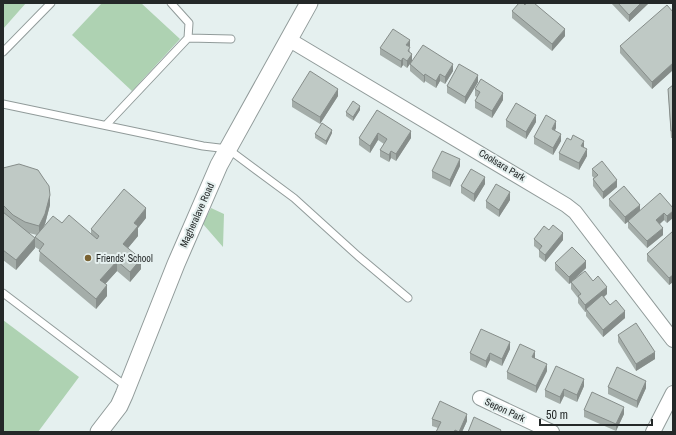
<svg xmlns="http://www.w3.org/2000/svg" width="676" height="435" viewBox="0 0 676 435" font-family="'Archivo Narrow',sans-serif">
	<rect width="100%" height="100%" fill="#e5f0ef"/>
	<!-- green -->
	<path fill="#aed2b2" d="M3,3H26L3,29Z
		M102,3H141L180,39L132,91L72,35Z
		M211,208L224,214L223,247L203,224Z
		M3,320L79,377L38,432H3Z"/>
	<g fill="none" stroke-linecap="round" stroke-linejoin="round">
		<!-- service casing -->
		<g stroke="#919b9a" stroke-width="9">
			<path id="service" d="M171,3L189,23L188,38
				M3,52L51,3
				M3,104L203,146L228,149L294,198L358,256L408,298
				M106,125L188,38L231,39
				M3,293L127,387"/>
		</g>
		<!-- minor casing -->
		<g stroke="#919b9a" stroke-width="16">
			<path id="minor" d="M288,39L566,205L575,212L673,340
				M480,398L552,432
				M653,432L673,393"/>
		</g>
		<!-- tertiary casing -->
		<g stroke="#919b9a" stroke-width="19">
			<path id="tertiary" d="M99,432L119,406L124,395L176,264L219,165L309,3"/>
		</g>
		<!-- service -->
		<use href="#service" stroke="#fff" stroke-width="7"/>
		<!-- minor -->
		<use href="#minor" stroke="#fff" stroke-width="14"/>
		<!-- tertiary -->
		<use href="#tertiary" stroke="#fff" stroke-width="17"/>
	</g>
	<!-- wall -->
	<path fill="#a4ada9" d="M611,3H649L629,22Z
		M512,11L565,36L552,51L512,18Z
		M673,12V70L652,89L620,53V46Z
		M409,47L412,61L407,68L403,65L401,68L380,55V48Z
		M410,64L453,71L445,84L440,81L436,88L425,81L424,83L410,71Z
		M478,82L465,104L447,93V86Z
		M673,85V138H671L668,89Z
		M475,89L503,100L492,118L475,108V101L477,97L475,96Z
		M338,96L320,124L292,107V100Z
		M360,110L353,121L346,116V112Z
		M377,110L411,138L396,161L391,158L389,162L380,157V150L384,144L378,140L370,153L359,145V138Z
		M506,120L536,122L526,139L506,127Z
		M556,128L555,130L561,141L553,155L534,144V137Z
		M332,133L326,145L315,138V134Z
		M584,148L587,156L579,170L559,160V153Z
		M460,166L450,187L432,178V171Z
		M3,168L50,205L45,224L43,227L62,223L91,234V229L146,218L138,228V236L128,248L141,269L130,282L117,271L105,284L107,296L96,309L39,261L40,250L35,247V237L37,235L29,233L35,248L16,270L3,260Z
		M592,169L617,187L603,199L593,186V179L594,178L592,176Z
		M485,184L474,202L461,193V186Z
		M609,199L640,211L673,208L667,223L664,220L660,224L663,235L647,248L628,228V222L625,224L609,206Z
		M510,200L499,217L486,208V201Z
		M673,231V282L669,285L647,261V254Z
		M534,239L563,240L545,262L539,257V250L534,246Z
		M555,263L586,268L575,279L593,281L607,294L604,297L610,305L625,318L603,337L586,316V312H585L578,303V298L571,289V283L569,284L555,270Z
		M618,335L655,359L636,371L618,342Z
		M510,349L502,366L490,360L486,368L470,360V353Z
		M535,358V359L547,371L536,393L507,379V372Z
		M584,386L577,402L564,396L560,404L545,397V390Z
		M608,387L646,388L637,408L608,394Z
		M584,410L624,414L616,431L584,417Z
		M432,419L467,421L462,432H436L438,428L432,426Z"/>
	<!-- shaded-wall -->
	<path fill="#868d8a" d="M641,3H649L629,22V15Z
		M565,29V36L552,51V44Z
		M410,40V47L406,45Z
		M412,54V61L407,68V61Z
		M403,58V65L401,68V61Z
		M673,63V70L652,89V82Z
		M453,64V71L445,84V77Z
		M425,74V81L424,83V76Z
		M440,74V81L436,88V81Z
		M478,75V82L465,104V97Z
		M338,89V96L320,124V117Z
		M503,93V100L492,118V111Z
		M360,106V110L353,121V117Z
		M536,115V122L526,139V132Z
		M556,121V128L552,136V129Z
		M332,130V133L326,145V141Z
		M411,131V138L396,161V154Z
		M378,133V140L370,153V146Z
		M561,134V141L553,155V148Z
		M584,141V148L581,146Z
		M587,149V156L579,170V163Z
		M391,151V158L389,162V155Z
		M460,159V166L450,187V180Z
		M485,177V184L474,202V194Z
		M617,180V187L603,199V192Z
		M510,192V200L499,217V210Z
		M50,195V205L45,224L39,236V226Z
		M640,205V212L625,224V217Z
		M146,208V218L138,228V236L123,254V244L134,223Z
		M673,211V218L667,223V216Z
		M664,213V220L656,227V220Z
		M663,228V235L647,248V241Z
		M563,233V240L545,262V255Z
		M35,238V248L16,270V260Z
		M141,259V269L130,282V272Z
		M117,261V271L100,290V280Z
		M586,261V268L569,284V277Z
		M673,275V282L669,285V278Z
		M107,285V296L96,309V299Z
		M607,287V294L587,311L586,309L585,312V305Z
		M625,311V318L603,337V330Z
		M510,342V349L502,366V359Z
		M535,351V358L532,364V357Z
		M655,352V359L636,371V364Z
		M490,353V360L486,368V361Z
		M547,364V371L536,393V386Z
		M584,379V386L577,402V395Z
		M646,381V388L637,408V401Z
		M564,389V396L560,404V397Z
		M624,407V414L616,431V424Z
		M467,414V421L462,432H459Z"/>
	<!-- building -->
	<path fill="#bfc9c5" stroke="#868d8a" d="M519,3H523L525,5L526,3H534L565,29L552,44L512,11Z
		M618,3H641L629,15Z
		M667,5L673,12V63L652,82L620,46Z
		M393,29L410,40L406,45L410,47L408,51L412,54L407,61L403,58L401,61L380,48Z
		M423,45L453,64L445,77L440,74L436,81L425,74L424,76L410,64Z
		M459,64L478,75L465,97L447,86Z
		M310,71L338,89L320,117L292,100Z
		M481,79L503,93L492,111L475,101L480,92L475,89Z
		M673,85V131H671L668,89Z
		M353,101L360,106L353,117L346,112Z
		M516,103L536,115L526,132L506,120Z
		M377,110L411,131L396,154L391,151L389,155L380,150L387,139L378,133L370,146L359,138Z
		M546,115L556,121L552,129L561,134L553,148L534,137Z
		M322,123L332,130L326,141L315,134Z
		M573,135L584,141L581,146L587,149L579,163L559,153L567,138L571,140Z
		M442,151L460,159L450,180L432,171Z
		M602,161L617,180L603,192L593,179L598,175L592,169Z
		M19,164L38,170L44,179L49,186L50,195L45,214L39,226L25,222L13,215L3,205V168Z
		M471,169L485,177L474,194L461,186Z
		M496,184L510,192L499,210L486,201Z
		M624,186L640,205L625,217L609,199Z
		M124,189L146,208L134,223L138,226L123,244L141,259L130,272L117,261L100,280L107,285L96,299L39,251L44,244L35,237L53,216L62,223L69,215L97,239L99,236L91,229Z
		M660,193L673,208V211L667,216L664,213L656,220L663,228L647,241L628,221Z
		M3,212L35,238L16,260L3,250Z
		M553,225L563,233L545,255L539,250L542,246L534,239L544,226L549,230Z
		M673,231V275L669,278L647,254Z
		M572,247L586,261L569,277L555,263Z
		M585,271L593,281L598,276L607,287L585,305L578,296L581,294L571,282Z
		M602,295L610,305L616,300L625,311L603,330L586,309Z
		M636,323L655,352L636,364L618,335Z
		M481,329L510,342L502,359L490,353L486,361L470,353Z
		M520,344L535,351L532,357L547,364L536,386L507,372Z
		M556,366L584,379L577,395L564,389L560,397L545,390Z
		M617,367L646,381L637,401L608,387Z
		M592,392L624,407L616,424L584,410Z
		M440,401L467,414L459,432L455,430L454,432H436L441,422L432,419Z
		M474,417L501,430L500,432H468Z"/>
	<!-- markers -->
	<circle fill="#7a6232" stroke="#e5f0ef" stroke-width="1.5" cx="88" cy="258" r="4"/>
	<g text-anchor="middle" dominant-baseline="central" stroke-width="4" stroke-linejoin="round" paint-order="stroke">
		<!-- street labels -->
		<g font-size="10" fill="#242828" stroke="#e5f0ef">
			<text transform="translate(502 165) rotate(31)">Coolsara Park</text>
			<text transform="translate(197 215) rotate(-66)">Magheralave Road</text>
			<text transform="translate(505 410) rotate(25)">Sepon Park</text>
		</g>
		<!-- poi labels -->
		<g font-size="10" fill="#242828" stroke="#e5f0ef" text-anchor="start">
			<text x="96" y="258">Friends' School</text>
		</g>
	</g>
	<!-- border -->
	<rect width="676" height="435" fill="none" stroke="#242828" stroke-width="8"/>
	<!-- scale -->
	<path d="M540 419v6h112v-6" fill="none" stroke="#242828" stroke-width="2"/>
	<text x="546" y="419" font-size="12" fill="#242828" stroke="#e5f0ef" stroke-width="3" paint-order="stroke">50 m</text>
</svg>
